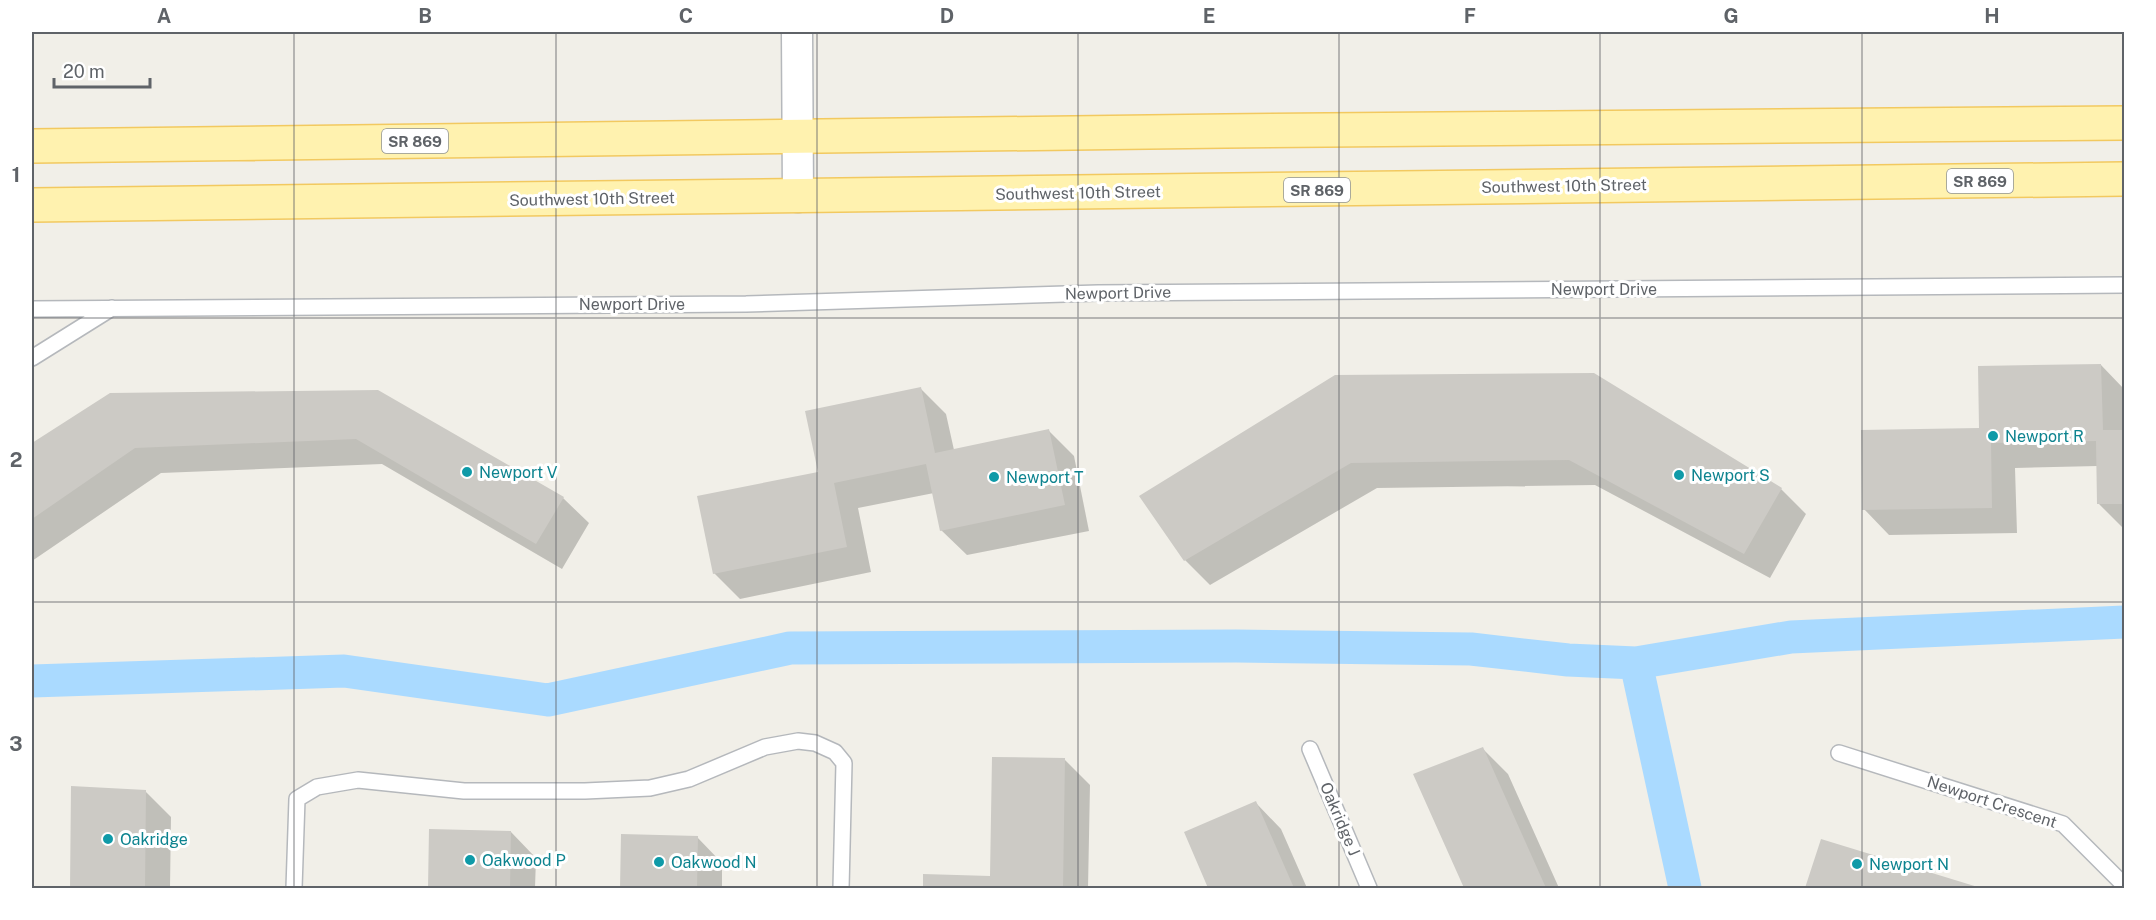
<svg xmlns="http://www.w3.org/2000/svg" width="2156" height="920" viewBox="0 0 2156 920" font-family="'Public Sans',sans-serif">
	<rect width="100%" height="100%" fill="#f1efe8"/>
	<!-- shadow -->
	<path fill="#0003" d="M2101,365L2124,389V529L2099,504L2098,466L2015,468L2017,533L1889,535L1864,509L1981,429Z
		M1335,376L1781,489L1806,514L1770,578L1595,485L1377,488L1210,585L1185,560Z
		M921,389L946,414L954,450L1049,431L1074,456L1089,531L967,555L941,530L934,493L858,508L871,572L740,599L714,573L820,473Z
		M377,392L563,498L589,523L562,569L382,464L161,473L32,561V444L110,395Z
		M1483,749L1508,774L1559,888H1466L1416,775Z
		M1065,760L1090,785L1088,888H924V876L992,877Z
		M72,788L145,791L171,817L170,888H71Z
		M1256,803L1281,829L1307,888H1210L1186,833Z
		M431,830L511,832L536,858L535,888H429Z
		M623,836L697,837L722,863V888H622Z
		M1822,841L1978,888H1807Z"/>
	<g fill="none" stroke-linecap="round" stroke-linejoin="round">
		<!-- canal -->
		<path stroke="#aadaff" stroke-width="33" d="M1636,663L1791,637L2124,622
			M32,681L344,671L548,700L790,648L1236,646L1471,649L1568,660L1636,663L1685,888"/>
	</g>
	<!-- building -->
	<path fill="#cccac5" d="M2101,364L2103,430H2124V504H2097L2096,441L1991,443L1992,508L1862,510L1861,430L1979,428L1978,366Z
		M1594,373L1782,488L1744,554L1569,460L1351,463L1184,561L1139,496L1335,375Z
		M921,387L935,453L1049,429L1065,505L940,531L926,464L834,483L847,547L713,574L697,496L818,472L805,411Z
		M378,390L564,497L536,544L356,439L135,448L32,519V443L110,393Z
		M1483,747L1546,888H1464L1413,774Z
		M992,757L1065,758L1063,888H923V874L990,876Z
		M71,786L146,790L145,888H70Z
		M1256,801L1294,888H1208L1184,832Z
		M429,829L511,831L510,888H428Z
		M621,834L698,836L697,888H620Z
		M1821,839L1981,888H1805Z"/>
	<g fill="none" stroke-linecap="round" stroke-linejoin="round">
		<!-- service casing -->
		<g stroke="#b5b8bc" stroke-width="18">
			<path id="service" d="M32,309L746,304L1098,293L2124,285
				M32,358L112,308
				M1310,749L1369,888
				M1839,753L2063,824L2124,885
				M294,888L297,799L317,787L358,780L464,791H585L650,788L689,779L765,747L798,741L815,743L835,752L844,763L841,888"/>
		</g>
		<!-- minor casing -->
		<g stroke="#b5b8bc" stroke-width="33">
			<path id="minor" d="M797,32L798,197"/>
		</g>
		<!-- primary casing -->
		<g stroke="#f2c960" stroke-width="36">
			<path id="primary" d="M32,146L1225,131L2124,123
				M32,205L2124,179"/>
		</g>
		<!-- service -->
		<use href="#service" stroke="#fff" stroke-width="15"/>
		<!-- minor -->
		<use href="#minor" stroke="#fff" stroke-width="30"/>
		<!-- primary -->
		<use href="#primary" stroke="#fff2af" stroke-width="33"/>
	</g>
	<!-- grid -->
	<path fill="none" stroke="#5f6368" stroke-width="1.5" stroke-opacity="0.55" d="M294,32V888M556,32V888M817,32V888M1078,32V888M1339,32V888M1600,32V888M1862,32V888M32,318H2124M32,602H2124"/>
	<!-- markers -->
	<g fill="#0f9aa8" stroke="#fff" stroke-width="2">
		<circle cx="1993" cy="436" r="6"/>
		<circle cx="467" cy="472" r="6"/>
		<circle cx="1679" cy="475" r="6"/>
		<circle cx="994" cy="477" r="6"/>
		<circle cx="108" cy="839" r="6"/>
		<circle cx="470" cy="860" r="6"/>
		<circle cx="659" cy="862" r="6"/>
		<circle cx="1857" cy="864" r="6"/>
	</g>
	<g text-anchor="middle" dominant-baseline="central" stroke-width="6" stroke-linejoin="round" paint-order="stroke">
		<!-- shield labels -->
		<g fill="#fff" stroke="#8f9295" stroke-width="1.5">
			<rect x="382" y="129" width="66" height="24" rx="4.5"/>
			<rect x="1947" y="169" width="66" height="24" rx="4.5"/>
			<rect x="1284" y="178" width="66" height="24" rx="4.5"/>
		</g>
		<g font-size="15" font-weight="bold" fill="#5f6368">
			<text x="415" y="141">SR 869</text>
			<text x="1980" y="181">SR 869</text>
			<text x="1317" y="190">SR 869</text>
		</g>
		<!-- street labels -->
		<g font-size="16" fill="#5f6368" stroke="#fff">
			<text transform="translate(1564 186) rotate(-1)">Southwest 10th Street</text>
			<text transform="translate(1078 193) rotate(-1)">Southwest 10th Street</text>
			<text transform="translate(592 199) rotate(-1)">Southwest 10th Street</text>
			<text x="1604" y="289">Newport Drive</text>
			<text transform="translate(1118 293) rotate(-1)">Newport Drive</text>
			<text x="632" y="304">Newport Drive</text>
			<text transform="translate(1992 802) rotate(18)">Newport Crescent</text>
			<text transform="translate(1340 819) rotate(67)">Oakridge J</text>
		</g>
		<!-- culture labels -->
		<g font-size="16" fill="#0d838f" stroke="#fff" text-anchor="start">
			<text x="2005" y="436">Newport R</text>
			<text x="479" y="472">Newport V</text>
			<text x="1691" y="475">Newport S</text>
			<text x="1006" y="477">Newport T</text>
			<text x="120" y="839">Oakridge</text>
			<text x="482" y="860">Oakwood P</text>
			<text x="671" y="862">Oakwood N</text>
			<text x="1869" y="864">Newport N</text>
		</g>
	</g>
	<!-- border -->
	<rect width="2156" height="920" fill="none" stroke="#ffffff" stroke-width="66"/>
	<!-- scale -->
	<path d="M54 78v9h96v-9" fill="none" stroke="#5f6368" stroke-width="3"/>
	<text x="63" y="78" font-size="18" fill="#5f6368" stroke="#ffffff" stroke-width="4.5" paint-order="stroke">20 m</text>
	<rect x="33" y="33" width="2090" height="854" fill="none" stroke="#5f6368" stroke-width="2"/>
	<g font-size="20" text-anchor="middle" font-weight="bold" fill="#5f6368">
		<text x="164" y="23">A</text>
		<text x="425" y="23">B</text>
		<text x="686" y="23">C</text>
		<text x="947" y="23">D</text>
		<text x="1209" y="23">E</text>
		<text x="1470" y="23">F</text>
		<text x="1731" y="23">G</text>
		<text x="1992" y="23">H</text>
		<text x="16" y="182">1</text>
		<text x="16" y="467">2</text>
		<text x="16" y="751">3</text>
	</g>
</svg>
